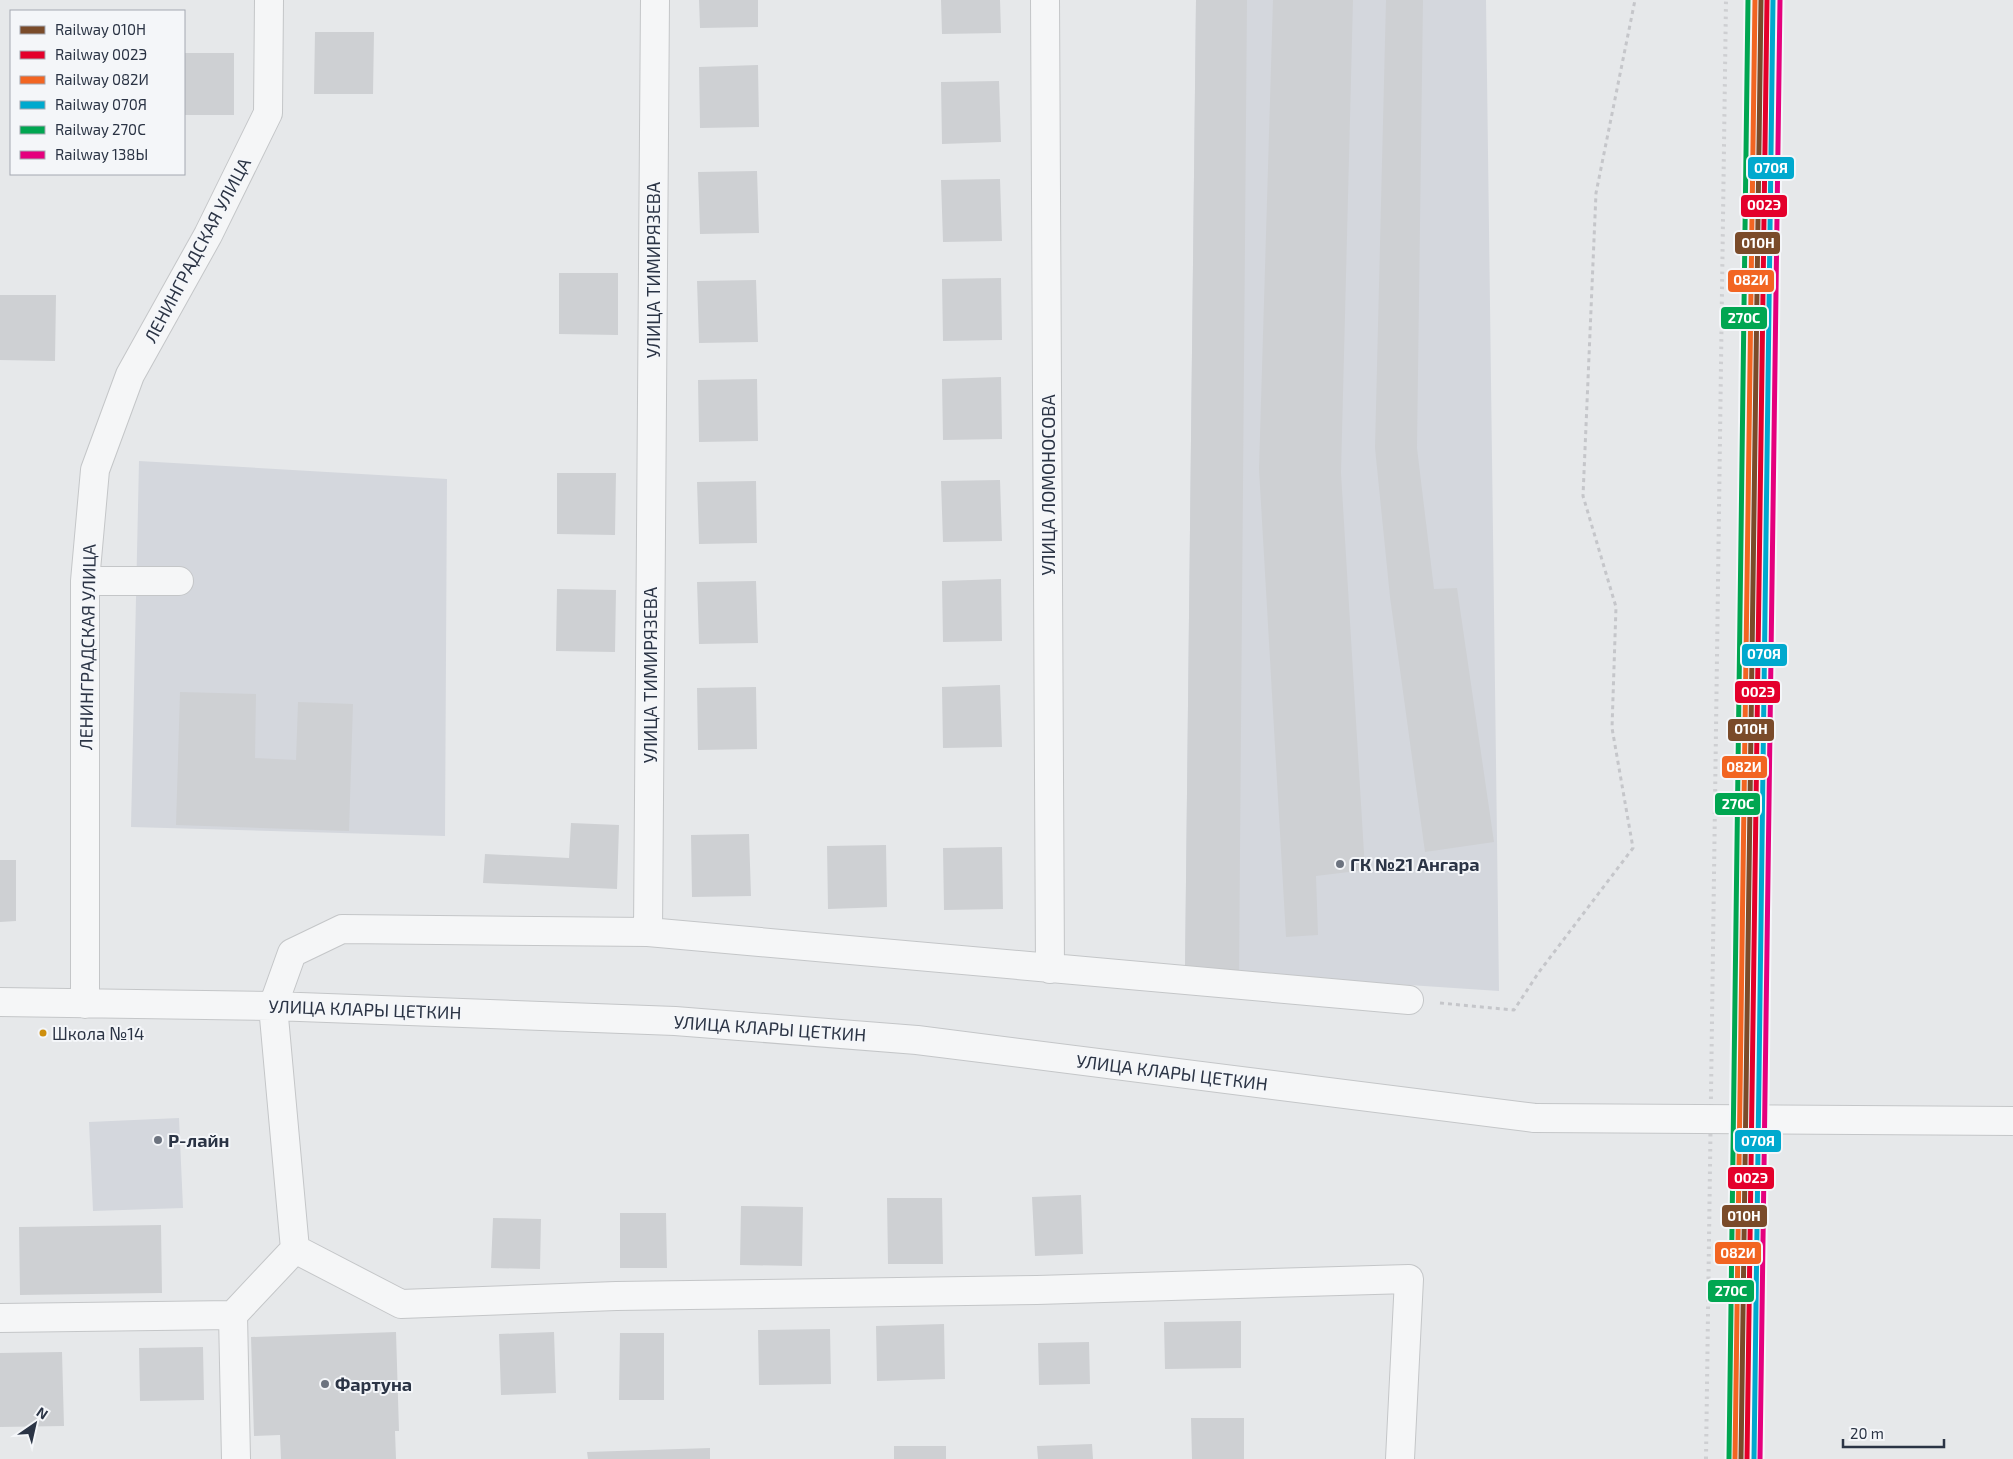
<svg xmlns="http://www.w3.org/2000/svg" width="2013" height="1459" viewBox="0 0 2013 1459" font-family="'Exo 2',sans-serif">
	<rect width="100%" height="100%" fill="#e6e8ea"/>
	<!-- built -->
	<path fill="#d4d7dd" d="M1196,0H1486L1499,991L1185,970Z
		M139,461L447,479L445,836L131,827Z
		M179,1118L183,1208L93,1211L89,1122Z"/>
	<!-- building -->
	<path fill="#ced0d3" d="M699,0H758V27L700,28Z
		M941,0H1000L1001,33L942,34Z
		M1196,0H1247L1239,973L1185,970Z
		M1273,0H1353L1341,473L1365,870L1316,876L1318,935L1286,937L1259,469Z
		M1386,0H1423L1417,448L1434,589L1457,588L1494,842L1425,852L1390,597L1375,448Z
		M315,32H374L373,94H314Z
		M184,53H234V115H184Z
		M758,65L759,127L700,128L699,67Z
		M999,81L1001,142L942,144L941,82Z
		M757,171L759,233L700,234L698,172Z
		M1000,179L1002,241L943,242L941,180Z
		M559,273H618V335L559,334Z
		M1001,278L1002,340L943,341L942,279Z
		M756,280L758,342L699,343L697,281Z
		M0,295H56L55,361L0,360Z
		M1001,377L1002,439L943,440L942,379Z
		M757,379L758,441L699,442L698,380Z
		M557,473H616L615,535L557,534Z
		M1000,480L1002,541L943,542L941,481Z
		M756,481L757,543L699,544L697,482Z
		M1001,579L1002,641L943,642L942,581Z
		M756,581L758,643L699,644L697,582Z
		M557,589L616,590L615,652L556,651Z
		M1000,685L1002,747L943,748L942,687Z
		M756,687L757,749L698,750L697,688Z
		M180,692L256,694L255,758L296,760L298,702L353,704L349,831L176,825Z
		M571,823L619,825L617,889L483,883L485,854L569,858Z
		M749,834L751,896L692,897L691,835Z
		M886,845L887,907L828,909L827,846Z
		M1002,847L1003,909L944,910L943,848Z
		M0,860H16V921L0,922Z
		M1081,1195L1083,1254L1035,1256L1032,1197Z
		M887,1198H942L943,1264H888Z
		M741,1206L803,1207L802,1266L740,1265Z
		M620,1213H666L667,1268H620Z
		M493,1218L541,1219L540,1269L491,1268Z
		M161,1225L162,1293L20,1295L19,1227Z
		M1241,1321V1368L1165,1369L1164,1322Z
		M944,1324L945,1379L877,1381L876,1326Z
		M830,1329L831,1384L759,1385L758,1330Z
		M396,1332L399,1431H395L396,1459H281L280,1435L254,1436L251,1337Z
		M554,1332L556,1393L501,1395L499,1334Z
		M620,1333H664V1400H619Z
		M1089,1342L1090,1384L1039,1385L1038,1343Z
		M203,1347L204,1400L140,1401L139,1348Z
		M62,1352L64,1426L0,1427V1353Z
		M1191,1418H1244V1459H1192Z
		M1092,1444L1093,1459H1038L1037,1446Z
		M894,1446H946V1459H894Z
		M710,1448V1459H588L587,1452Z"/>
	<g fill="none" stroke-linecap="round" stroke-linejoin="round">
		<!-- minor casing -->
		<g stroke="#c4c6c8" stroke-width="30">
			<path id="minor" d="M1045,0L1050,969
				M85,581H179
				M648,932L1409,1000
				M0,1002L273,1006L675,1021L917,1040L1535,1118
				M85,1004V581L95,470L130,375L208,235L268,113L269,0
				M295,1249L273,1006L292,953L342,929L648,932L655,0
				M233,1315L236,1459
				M0,1318L233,1315L295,1249L401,1304L616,1296L1037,1290L1409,1279L1400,1459"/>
		</g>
		<!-- path -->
		<path stroke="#c5c6ca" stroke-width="3" stroke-dasharray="4 4" stroke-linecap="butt" d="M1440,1003L1514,1010L1539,972L1633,848L1612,728L1616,607L1583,496L1596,193L1635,0"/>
		<!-- minor -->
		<use href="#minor" stroke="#f5f6f7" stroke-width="28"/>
		<!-- rail -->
		<path stroke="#cecfd2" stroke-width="4" stroke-dasharray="2.5 5" stroke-linecap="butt" d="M1706,1459L1726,0"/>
		<!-- minor-bridge casing -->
		<g stroke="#c4c6c8" stroke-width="30" stroke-linecap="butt">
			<path id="minor-bridge" d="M1535,1118L2013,1121"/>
		</g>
		<!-- minor-bridge -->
		<use href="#minor-bridge" stroke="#f5f6f7" stroke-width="28"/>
		<!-- rail-1 casing -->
		<g stroke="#f4f6f9" stroke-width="9">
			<path id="rail-1" d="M1741,1459L1761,0"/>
		</g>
		<!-- rail-2 casing -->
		<g stroke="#f4f6f9" stroke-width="9">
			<path id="rail-2" d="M1747,1459L1767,0"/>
		</g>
		<!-- rail-3 casing -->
		<g stroke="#f4f6f9" stroke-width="9">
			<path id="rail-3" d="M1735,1459L1755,0"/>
		</g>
		<!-- rail-4 casing -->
		<g stroke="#f4f6f9" stroke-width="9">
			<path id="rail-4" d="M1754,1459L1773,0"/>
		</g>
		<!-- rail-5 casing -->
		<g stroke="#f4f6f9" stroke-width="9">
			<path id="rail-5" d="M1729,1459L1748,0"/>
		</g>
		<!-- rail-6 casing -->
		<g stroke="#f4f6f9" stroke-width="9">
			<path id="rail-6" d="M1760,1459L1780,0"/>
		</g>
		<!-- rail-1 -->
		<use href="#rail-1" stroke="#7a4b2a" stroke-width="5"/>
		<!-- rail-2 -->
		<use href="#rail-2" stroke="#e4002b" stroke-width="5"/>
		<!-- rail-3 -->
		<use href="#rail-3" stroke="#f26522" stroke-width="5"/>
		<!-- rail-4 -->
		<use href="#rail-4" stroke="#00a9ce" stroke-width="5"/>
		<!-- rail-5 -->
		<use href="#rail-5" stroke="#00a651" stroke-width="5"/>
		<!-- rail-6 -->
		<use href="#rail-6" stroke="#e5007d" stroke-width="5"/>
	</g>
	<!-- markers -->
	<g fill="#6c737f" stroke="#f4f6f9" stroke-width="2">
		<circle cx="1340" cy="864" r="5"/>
		<circle cx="158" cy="1140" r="5"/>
		<circle cx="325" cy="1384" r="5"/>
	</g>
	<circle fill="#ce8f0e" stroke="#f4f6f9" stroke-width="2" cx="43" cy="1033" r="4.5"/>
	<g text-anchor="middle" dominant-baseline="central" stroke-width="4" stroke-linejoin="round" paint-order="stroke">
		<!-- bus labels -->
		<g font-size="17" fill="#2b3445" stroke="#f4f6f9" text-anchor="start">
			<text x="52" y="1033">Школа №14</text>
		</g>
		<!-- street labels -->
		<g font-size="18" fill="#2b3445" stroke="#f4f6f9">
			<text transform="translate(197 250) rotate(-62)">ЛЕНИНГРАДСКАЯ УЛИЦА</text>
			<text transform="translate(653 270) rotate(-90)">УЛИЦА ТИМИРЯЗЕВА</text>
			<text transform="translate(1048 485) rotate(-90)">УЛИЦА ЛОМОНОСОВА</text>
			<text transform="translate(87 647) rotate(-89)">ЛЕНИНГРАДСКАЯ УЛИЦА</text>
			<text transform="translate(650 675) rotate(-90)">УЛИЦА ТИМИРЯЗЕВА</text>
			<text transform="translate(365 1009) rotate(2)">УЛИЦА КЛАРЫ ЦЕТКИН</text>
			<text transform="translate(770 1028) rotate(4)">УЛИЦА КЛАРЫ ЦЕТКИН</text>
			<text transform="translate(1172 1072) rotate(7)">УЛИЦА КЛАРЫ ЦЕТКИН</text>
		</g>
		<!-- poi labels -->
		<g font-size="18" font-weight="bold" fill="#2b3445" stroke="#f4f6f9" text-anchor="start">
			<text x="1350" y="864">ГК №21 Ангара</text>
			<text x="168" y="1140">Р-лайн</text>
			<text x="335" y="1384">Фартуна</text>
		</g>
	</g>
	<g stroke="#f4f6f9" stroke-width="2">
		<rect x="1747" y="156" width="48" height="24" rx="5" fill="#00a9ce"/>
		<rect x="1740" y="194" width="48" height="24" rx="5" fill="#e4002b"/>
		<rect x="1734" y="231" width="47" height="24" rx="5" fill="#7a4b2a"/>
		<rect x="1727" y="269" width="48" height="24" rx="5" fill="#f26522"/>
		<rect x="1720" y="306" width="48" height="24" rx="5" fill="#00a651"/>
		<rect x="1741" y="643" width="47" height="24" rx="5" fill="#00a9ce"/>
		<rect x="1734" y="680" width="47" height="24" rx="5" fill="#e4002b"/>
		<rect x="1727" y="718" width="48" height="24" rx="5" fill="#7a4b2a"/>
		<rect x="1721" y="755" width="47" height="24" rx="5" fill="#f26522"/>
		<rect x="1714" y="792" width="47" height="24" rx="5" fill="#00a651"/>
		<rect x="1734" y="1129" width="48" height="24" rx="5" fill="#00a9ce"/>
		<rect x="1727" y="1166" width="48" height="24" rx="5" fill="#e4002b"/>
		<rect x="1721" y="1204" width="47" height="24" rx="5" fill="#7a4b2a"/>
		<rect x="1714" y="1241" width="48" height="24" rx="5" fill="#f26522"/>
		<rect x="1707" y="1279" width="48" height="24" rx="5" fill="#00a651"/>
	</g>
	<g font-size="14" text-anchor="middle" font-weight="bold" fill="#fff">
		<text x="1771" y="173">070Я</text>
		<text x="1764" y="210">002Э</text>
		<text x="1758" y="248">010Н</text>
		<text x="1751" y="285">082И</text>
		<text x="1744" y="323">270С</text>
		<text x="1764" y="659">070Я</text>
		<text x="1758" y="697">002Э</text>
		<text x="1751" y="734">010Н</text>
		<text x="1744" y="772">082И</text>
		<text x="1738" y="809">270С</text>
		<text x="1758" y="1146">070Я</text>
		<text x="1751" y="1183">002Э</text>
		<text x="1744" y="1221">010Н</text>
		<text x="1738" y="1258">082И</text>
		<text x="1731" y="1296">270С</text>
	</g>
	<!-- legend -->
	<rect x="10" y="10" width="175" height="165" fill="#f4f6f9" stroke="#a4a8b1"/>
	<rect x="20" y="26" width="25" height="8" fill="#7a4b2a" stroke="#a4a8b1"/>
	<text x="55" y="35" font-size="15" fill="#2b3445">Railway 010Н</text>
	<rect x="20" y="51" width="25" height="8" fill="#e4002b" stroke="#a4a8b1"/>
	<text x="55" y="60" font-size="15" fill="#2b3445">Railway 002Э</text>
	<rect x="20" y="76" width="25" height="8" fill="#f26522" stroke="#a4a8b1"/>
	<text x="55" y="85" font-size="15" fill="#2b3445">Railway 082И</text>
	<rect x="20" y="101" width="25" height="8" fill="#00a9ce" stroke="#a4a8b1"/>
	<text x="55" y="110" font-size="15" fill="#2b3445">Railway 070Я</text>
	<rect x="20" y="126" width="25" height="8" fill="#00a651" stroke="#a4a8b1"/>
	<text x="55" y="135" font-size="15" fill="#2b3445">Railway 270С</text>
	<rect x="20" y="151" width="25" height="8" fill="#e5007d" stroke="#a4a8b1"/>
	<text x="55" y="160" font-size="15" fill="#2b3445">Railway 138Ы</text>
	<!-- north arrow -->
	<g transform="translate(35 1424) rotate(34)" stroke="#f4f6f9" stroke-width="4" paint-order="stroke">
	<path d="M0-4L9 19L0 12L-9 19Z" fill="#2b3445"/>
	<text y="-8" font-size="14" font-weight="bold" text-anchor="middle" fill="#2b3445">N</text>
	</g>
	<!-- scale -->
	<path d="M1843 1439v8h101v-8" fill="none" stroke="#2b3445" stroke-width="2.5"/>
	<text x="1850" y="1439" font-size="15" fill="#2b3445" stroke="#f4f6f9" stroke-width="4" paint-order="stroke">20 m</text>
</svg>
